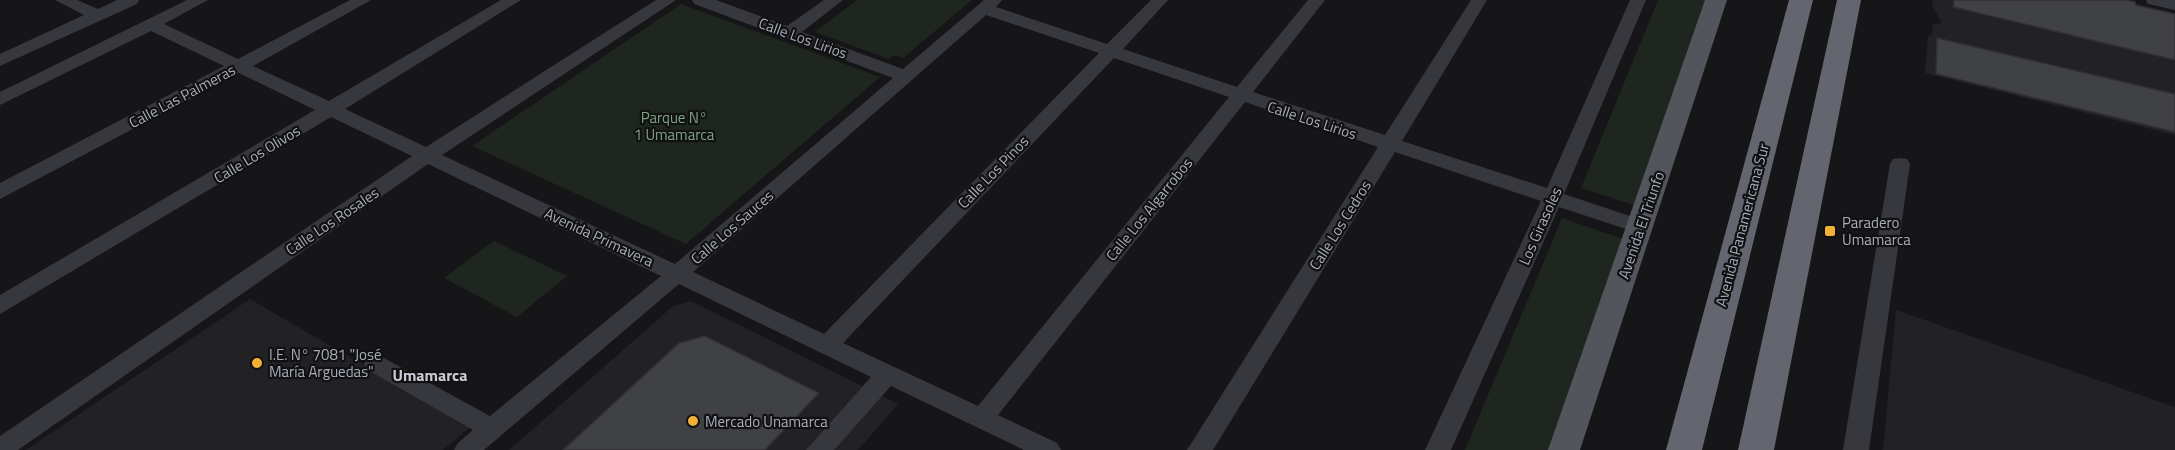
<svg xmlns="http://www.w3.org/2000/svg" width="2175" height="450" viewBox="0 0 2175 450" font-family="'Titillium Web',sans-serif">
	<rect width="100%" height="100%" fill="#161618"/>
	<!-- built -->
	<path fill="#222225" d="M1932,0H2084L2175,20V135L1925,73L1928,35L1931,36L1933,24L1942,23L1932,5Z
		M250,299L470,427L443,450H26Z
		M691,301L898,404L858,450H509L672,307Z
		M1896,310L2175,407V450H1883Z"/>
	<!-- green -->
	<path fill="#1e261f" d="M857,0H972L903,58L894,55L889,59L815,32Z
		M1658,0H1712L1637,206L1581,188Z
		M681,4L880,77L686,244L472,146Z
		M1562,218L1629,241L1553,450H1465Z
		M494,241L567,276L517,317L444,278Z"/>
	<!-- building -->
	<path fill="#404145" stroke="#303034" stroke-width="1.5" d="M1954,0H2125L2135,2L2136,5L2175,14V60L1953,7Z
		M1937,38L2175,94V132L1936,74Z
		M705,336L819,393L765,450H563L679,343Z"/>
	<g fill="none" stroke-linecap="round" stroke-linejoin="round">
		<!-- minor -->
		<path fill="#37383d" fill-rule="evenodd" d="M55,0H77L98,9L117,0H139L137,4L0,66V54L84,15Z
			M187,0H208L164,24L238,59L350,0H371L253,66L329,101L501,0H521L345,109L426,147L656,0H676L442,155L675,264L893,78L694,4L692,0H716L787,26L824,0H843L802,32L903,69L984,0H1002L996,7L1107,44L1151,0H1168L1123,49L1237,87L1308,0H1325L1253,92L1385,135L1471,0H1487L1402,141L1547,188L1630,0H1646L1564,194L1648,222L1652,227L1648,232L1641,234L1559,207L1451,450H1425L1541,201L1395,152L1213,450H1187L1378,147L1245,102L998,415L1057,443L1061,450H1024L891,386L834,450H806L871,377L679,284L484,450H454L458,443L473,430L368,370L364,364L368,358L376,355L384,358L490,416L661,276L428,164L18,450H0V436L412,156L331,117L0,314V295L315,110L239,73L0,199V183L224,66L151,31L0,105V92ZM986,15L1099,53L824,334L693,272ZM1114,58L1229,97L978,406L843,343Z
			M2146,0H2175V10L2148,4Z
			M1900,158L1907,159L1910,164L1869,450H1843L1890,164L1893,159Z"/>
		<!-- major -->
		<path fill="#53555c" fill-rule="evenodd" d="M1705,0H1727L1580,450H1548Z"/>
		<!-- highway -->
		<path fill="#63666e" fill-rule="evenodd" d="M1789,0H1813L1702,450H1666Z
			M1837,0H1861L1774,450H1738Z"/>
	</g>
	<!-- markers -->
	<g fill="#f2b134" stroke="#111113" stroke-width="2">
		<rect x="1824" y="225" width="12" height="12" rx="3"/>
		<circle cx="257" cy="363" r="6"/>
		<circle cx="693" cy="421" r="6"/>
	</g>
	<g text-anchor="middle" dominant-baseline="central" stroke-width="4.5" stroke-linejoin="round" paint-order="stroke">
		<!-- street labels -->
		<g font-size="15" fill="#a8adb8" stroke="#111113">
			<text transform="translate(803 38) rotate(20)">Calle Los Lirios</text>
			<text transform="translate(182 96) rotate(-28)">Calle Las Palmeras</text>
			<text transform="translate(1312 120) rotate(18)">Calle Los Lirios</text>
			<text transform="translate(257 154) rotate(-31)">Calle Los Olivos</text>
			<text transform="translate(993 172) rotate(-46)">Calle Los Pinos</text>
			<text transform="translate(1149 209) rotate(-51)">Calle Los Algarrobos</text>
			<text transform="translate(332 221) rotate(-34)">Calle Los Rosales</text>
			<text transform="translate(1340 225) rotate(-58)">Calle Los Cedros</text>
			<text transform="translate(1641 225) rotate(-71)">Avenida El Triunfo</text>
			<text transform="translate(1742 225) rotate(-75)">Avenida Panamericana Sur</text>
			<text transform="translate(1540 226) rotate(-66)">Los Girasoles</text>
			<text transform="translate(732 227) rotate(-41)">Calle Los Sauces</text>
			<text transform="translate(599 237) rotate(25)">Avenida Primavera</text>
		</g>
		<!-- park labels -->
		<g font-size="15" fill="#7fa381" stroke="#111113">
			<text x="674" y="117">Parque N°<tspan x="674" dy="17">1 Umamarca</tspan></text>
		</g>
		<!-- poi labels -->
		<g font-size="15" fill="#a8adb8" stroke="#111113" text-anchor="start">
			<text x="1842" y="222">Paradero<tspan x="1842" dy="17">Umamarca</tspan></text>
			<text x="269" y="354">I.E. N° 7081 "José<tspan x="269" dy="17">María Arguedas"</tspan></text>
			<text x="705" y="421">Mercado Unamarca</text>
		</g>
		<!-- neighbourhood labels -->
		<g font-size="16" font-weight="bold" fill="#c9ccd4" stroke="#111113">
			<text x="430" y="375">Umamarca</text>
		</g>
	</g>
</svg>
